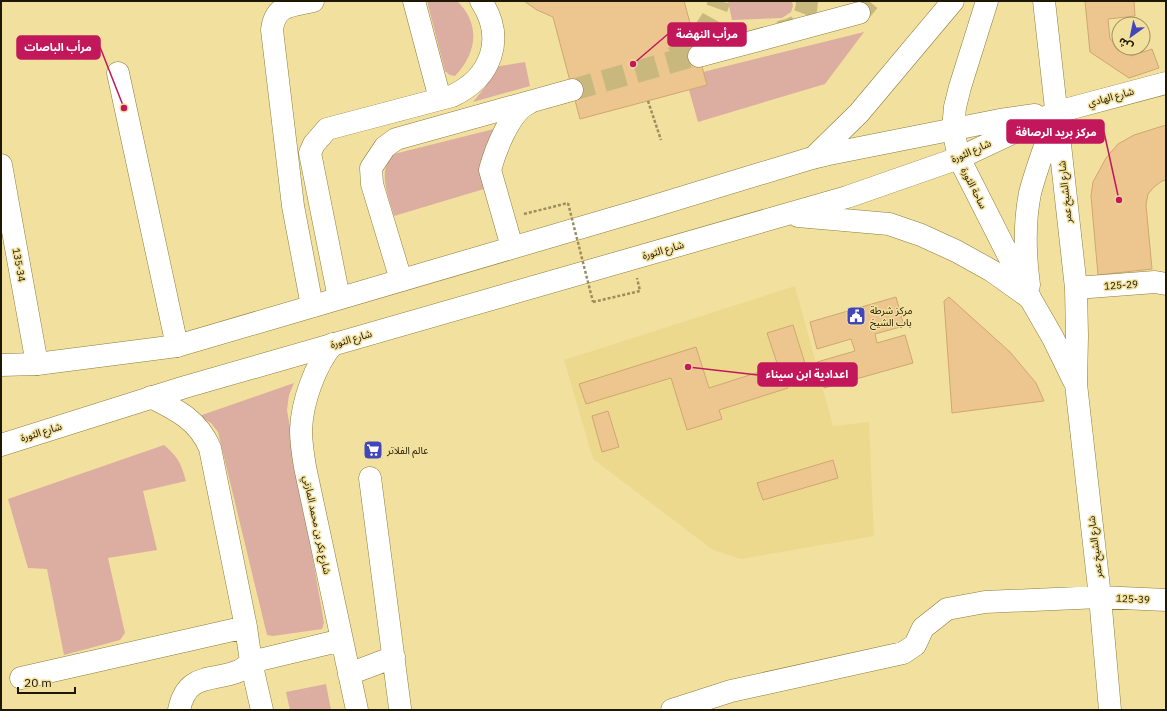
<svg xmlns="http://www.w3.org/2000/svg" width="1167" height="711" viewBox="0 0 1167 711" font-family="'IBM Plex Sans','Noto Sans Arabic',sans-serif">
	<rect width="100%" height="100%" fill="#f2e09e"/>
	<!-- built -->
	<path fill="#edd98e" d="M795,286L833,426L869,422L874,536L741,559L713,550L593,459L564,360Z"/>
	<!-- green -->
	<path fill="#dcada1" d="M427,1H457C481,24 477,53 455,76L450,75L445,71Z
		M728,1H792L793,6L791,12L782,18L732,20Z
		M864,32L825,84L698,122L689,90L707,85L703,72Z
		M525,62L530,86L473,102L485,87L494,67Z
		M498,128L481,175L484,189L394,216C389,196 376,171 394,154Z
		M294,383L289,395L287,410L324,623L322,629L273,636L267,635L218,432L211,423L199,416Z
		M164,445C178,457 181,463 186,481L143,491L157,550L108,558L125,633L120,640L64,655L47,569L28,568L8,499Z
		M326,684L331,710H290L286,692Z"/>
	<!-- building -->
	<path fill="#edc58e" stroke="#cfa770" d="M524,1H684L707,85L580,119L553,17L537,10Z
		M1085,1H1134L1135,16L1108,19L1110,39L1119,46V48H1122L1131,56L1152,49L1159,68L1129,78L1090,52Z
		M1166,125V180L1162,181L1154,187L1148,194L1146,205L1152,269L1098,275L1091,196L1093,182L1106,158L1118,144L1134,135Z
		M896,297L904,326L875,334L877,343L905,335L913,363L824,388L817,362L855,351L851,339L817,349L810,322Z
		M949,297L1010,352L1036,383L1044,401L952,413L944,301Z
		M793,325L809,376L786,383L788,388L719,410L722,419L687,430L671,378L586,404L579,384L696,347L709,388L778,366L767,333Z
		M608,411L619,447L602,452L592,416Z
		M833,460L838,478L763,500L757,483Z"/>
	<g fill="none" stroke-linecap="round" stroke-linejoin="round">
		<!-- minor-tunnel -->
		<path stroke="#c8b87e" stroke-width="22" stroke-dasharray="22 11" stroke-linecap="butt" d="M859,13L869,1
			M779,32C784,31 790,30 795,27C803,22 807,10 807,1
			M674,57C694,43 713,26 719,1
			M572,90L717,49"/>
		<!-- minor casing -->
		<g stroke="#8d7c3c" stroke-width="23">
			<path id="minor" d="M414,1L440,99
				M987,1L960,87L955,107L953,129L959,158L1030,298L1053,338L1074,381
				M1044,1L1076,288L1077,336L1076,384L1100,597L1110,710
				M699,56L859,13
				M118,73L177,346
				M1,165L37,364
				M512,247L490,170C495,151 510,111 529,103
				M401,280L372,184L371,168L385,147L396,139L572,90
				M1029,285C1025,255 1024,223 1030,193C1037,166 1048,139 1057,112L1166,83
				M1076,288L1155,282L1166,284
				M339,298L310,153L314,144L327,129L452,96C491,78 506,39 481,1
				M312,306L293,206L272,30C275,4 292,6 313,1
				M333,344C315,365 302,402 301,430C301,442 303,455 305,467L357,710
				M151,397C177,410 198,420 210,448L246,627L251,662L262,710
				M370,478L400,708
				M349,674L394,657
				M21,678L246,627
				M179,710C187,672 212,682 239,671C243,669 247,665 251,662L342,640
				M672,710L731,691L903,653L915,645L923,628L947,609L985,602L1100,597L1166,600"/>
		</g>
		<!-- major casing -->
		<g stroke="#8d7c3c" stroke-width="23">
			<path id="major" d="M813,158L859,113L953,1
				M798,216L889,224L921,235L956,251L992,271L1030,298
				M1,365L37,364L177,346L641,210L812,158L829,154L1000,120L1035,115
				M1,445L185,387L847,197L959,158L1057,112"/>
		</g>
		<!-- path -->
		<path stroke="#9c8e5d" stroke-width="2.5" stroke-dasharray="3 2" stroke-linecap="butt" d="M648,101L661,140
			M524,214L568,203
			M593,302L640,291L637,278"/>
		<!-- minor -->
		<use href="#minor" stroke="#fff" stroke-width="22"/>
		<!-- major -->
		<use href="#major" stroke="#fff" stroke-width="22"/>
		<!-- path-bridge -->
		<path stroke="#9c8e5d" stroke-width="2.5" stroke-dasharray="3 2" stroke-linecap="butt" d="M568,203L593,302"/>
	</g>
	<!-- icons -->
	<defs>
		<g id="civic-square" transform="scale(1)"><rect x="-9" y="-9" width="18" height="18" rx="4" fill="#4147bb" stroke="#f2e09e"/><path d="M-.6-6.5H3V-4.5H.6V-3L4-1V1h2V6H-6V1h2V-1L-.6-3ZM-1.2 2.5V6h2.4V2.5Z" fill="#fff"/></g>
		<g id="supermarket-square" transform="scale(1)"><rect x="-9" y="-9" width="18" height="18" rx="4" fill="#4147bb" stroke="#f2e09e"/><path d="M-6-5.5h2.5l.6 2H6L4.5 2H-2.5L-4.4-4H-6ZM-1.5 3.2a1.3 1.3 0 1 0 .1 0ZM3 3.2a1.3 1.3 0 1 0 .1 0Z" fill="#fff"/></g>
	</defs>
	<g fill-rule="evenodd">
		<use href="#civic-square" x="856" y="316"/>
		<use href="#supermarket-square" x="373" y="450"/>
	</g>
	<g text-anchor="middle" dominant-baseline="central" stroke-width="3" stroke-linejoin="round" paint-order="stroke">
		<!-- street labels -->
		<g font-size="10" fill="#1f1800" stroke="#f2e09e">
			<text transform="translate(1111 97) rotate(-15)">شارع الهادي</text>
			<text transform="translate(971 151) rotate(-24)">شارع الثورة</text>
			<text transform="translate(974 188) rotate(63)">ساحة الثورة</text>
			<text transform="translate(1065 192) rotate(-96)">شارع الشيخ عمر</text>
			<text transform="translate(663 250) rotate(-16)">شارع الثورة</text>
			<text transform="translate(19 265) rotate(80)">135-34</text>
			<text transform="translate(1121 285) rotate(-4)">125-29</text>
			<text transform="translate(351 339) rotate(-16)">شارع الثورة</text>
			<text transform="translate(41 432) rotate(-17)">شارع الثورة</text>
			<text transform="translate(317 525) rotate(78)">شارع بكر بن محمد المازني</text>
			<text transform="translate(1095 547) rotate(-97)">شارع الشيخ عمر</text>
			<text transform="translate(1133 599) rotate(3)">125-39</text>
		</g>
		<!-- poi labels -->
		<g font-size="10" fill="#1f1800" stroke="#f2e09e" text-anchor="start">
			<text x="870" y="310">مركز شرطة<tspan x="870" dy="12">باب الشيخ</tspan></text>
			<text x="387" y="450">عالم الفلاتر</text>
		</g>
	</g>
	<!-- callouts -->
	<path fill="none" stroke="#c2185b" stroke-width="1.5" d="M633 64L668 34M124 108L100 47M1119 200L1104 132M688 367L758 375"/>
	<g fill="#c2185b" stroke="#f2e09e" stroke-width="1.5">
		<circle cx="633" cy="64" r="4"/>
		<circle cx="124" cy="108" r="4"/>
		<circle cx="1119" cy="200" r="4"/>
		<circle cx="688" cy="367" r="4"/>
	</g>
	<g fill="#c2185b" stroke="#c2185b" stroke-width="1.5">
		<rect x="668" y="23" width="78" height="23" rx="4"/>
		<rect x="17" y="36" width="83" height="23" rx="4"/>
		<rect x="1007" y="120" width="97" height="23" rx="4"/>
		<rect x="758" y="363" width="99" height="23" rx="4"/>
	</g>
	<g font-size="11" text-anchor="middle" font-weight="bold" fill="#fff">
		<text x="707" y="38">مرأب النهضة</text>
		<text x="58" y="51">مرأب الباصات</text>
		<text x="1056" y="136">مركز بريد الرصافة</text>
		<text x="807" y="378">اعدادية ابن سيناء</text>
	</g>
	<!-- border -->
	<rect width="1167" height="711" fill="none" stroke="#1f1800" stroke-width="4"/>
	<!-- north arrow -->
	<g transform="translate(1131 36) rotate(213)"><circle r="19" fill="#f2e09e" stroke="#9e905f"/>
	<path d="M0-3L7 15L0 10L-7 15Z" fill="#4147bb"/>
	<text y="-6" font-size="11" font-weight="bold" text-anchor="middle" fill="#1f1800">ش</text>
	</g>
	<!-- scale -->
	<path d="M18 687v6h57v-6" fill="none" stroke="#1f1800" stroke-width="2"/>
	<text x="24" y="687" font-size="12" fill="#1f1800" stroke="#f2e09e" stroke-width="3" paint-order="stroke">20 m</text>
</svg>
